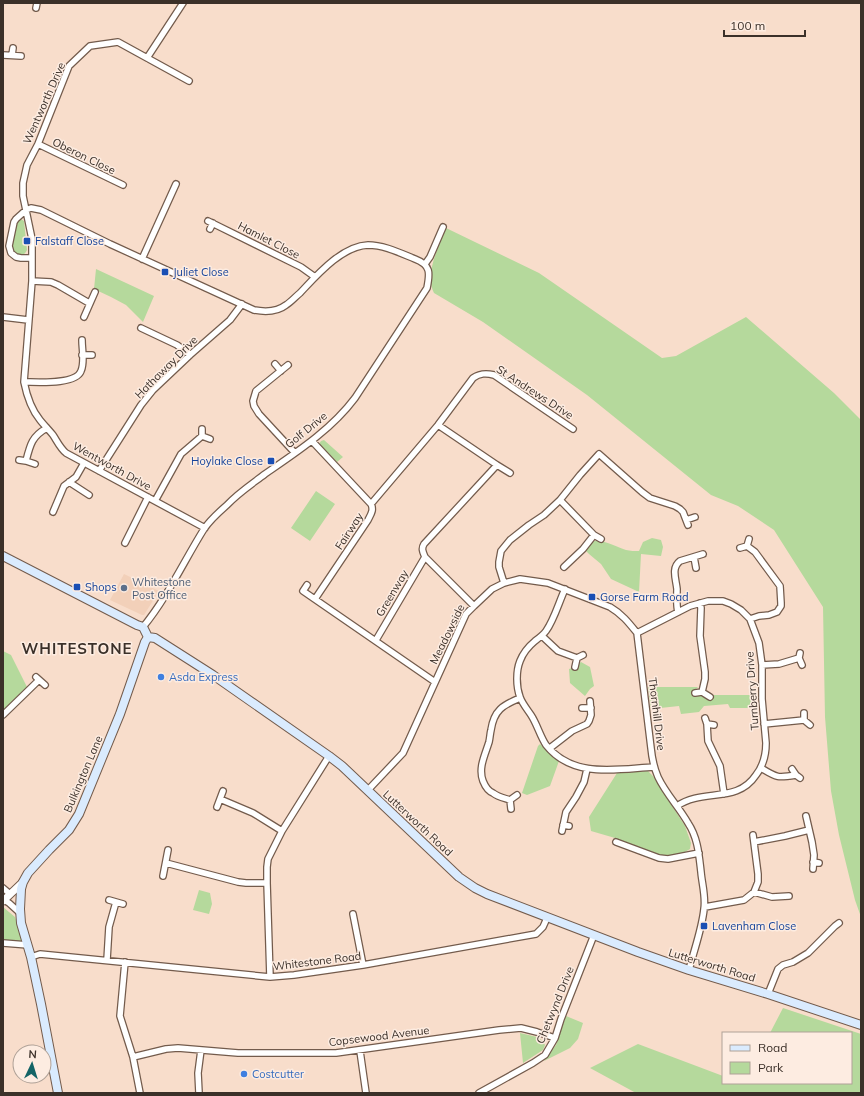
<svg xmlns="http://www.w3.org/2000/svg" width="864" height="1096" viewBox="0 0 864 1096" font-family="Mulish,sans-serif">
	<rect width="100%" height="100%" fill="#f8ddcb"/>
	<!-- built -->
	<path fill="#f2d0b9" d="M124,574L159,591L144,615H142L110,600Z"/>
	<!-- green -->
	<path fill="#b5d99c" d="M21,219L24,221L27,250C25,254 23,256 19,255C7,254 15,231 16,223L18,220Z
		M446,228L539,273L662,358L676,356L746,317L834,393L861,420V917L855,900L839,835L831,791L825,717L823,607L774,530L738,506L711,495L587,395L483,322L434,293C424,274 439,246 446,228Z
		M96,269L154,296L143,322L126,305L111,297L94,289Z
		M324,440L343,457L337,462L319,444L321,441Z
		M316,491L335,504L310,541L291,528Z
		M652,538L661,540L663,547L661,556L641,554L639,592L611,579L601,564L589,554L585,550C586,548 587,546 589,544C597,535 617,548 626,550C630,551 635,551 639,551L643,542Z
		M3,651L11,655L28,689L3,713Z
		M581,662L590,667L594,686L590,689L585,696L570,683L569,669L575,667Z
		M648,687H698L694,691V695L703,696L709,699L712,695H757V708H730L728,704L704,706L699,712L681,714L679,706L651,709Z
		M540,744L552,755L559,761L550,786L527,795L522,793L538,746Z
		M648,771L653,776L685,826L691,843L690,849L685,852L676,855L666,856L656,855L615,838L591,831L589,817L617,773Z
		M199,890L210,893L212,904L209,914L193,910Z
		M3,907L15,917L24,942H3Z
		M783,1008L861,1034V1088L860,1093H636L590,1068L638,1044L723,1076V1083H851V1033H770Z
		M566,1016L583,1023L578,1039L570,1048L544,1061L556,1045Z
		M520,1033L537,1037L543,1041L545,1045L543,1050L523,1063Z"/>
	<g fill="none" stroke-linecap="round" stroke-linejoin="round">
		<!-- minor casing -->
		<g stroke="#735b4c" stroke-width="8">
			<path id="minor" d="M36,8L37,3
				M3,55L21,56
				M12,55L13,48
				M147,58L183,3
				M189,81L118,42L90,46L69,66L38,144L27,165L23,183V196L32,239V281L24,382C27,397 31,409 40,420C44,425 49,430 53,435C57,441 60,448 66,453L205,528
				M38,144L123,185
				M208,221L301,267L315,277
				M210,229L213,223
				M32,258H21L16,257L11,253L9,246L14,222L16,219L26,210L31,208L41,210L110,244L254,310C265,312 277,312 286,305C291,302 295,297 300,293C317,275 342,246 368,245C384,245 400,253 415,259C431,265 430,273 427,288L355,398C331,430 297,452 265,474C252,484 238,493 227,505C219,512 210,520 204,529C184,561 167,598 143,627
				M142,259L176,184
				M425,264L430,257L443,227
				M32,281L51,282L58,285L89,303
				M3,317L28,320
				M84,317L95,292
				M141,328L177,345L190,355
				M82,355H92
				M275,364L281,371
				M288,365L256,391L253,401L254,406L259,414L295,453
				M24,382C37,382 76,385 81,371C85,362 82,350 82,340
				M438,425L497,465L510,473
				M202,429V436L210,439
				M312,441L371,504C374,510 371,514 368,520L315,599
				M19,460L26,461L35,464
				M26,461C30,445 32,436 47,428
				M99,471L141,405L153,390L190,355L230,320L242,304
				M69,482L89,495
				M560,500L594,535L601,539
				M155,501L181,454L202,436
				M371,504L438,425L473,378C480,373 486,373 494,375L573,429
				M53,512L64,486L76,477L84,463
				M686,520L695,517
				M125,543L148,497
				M747,546L755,552L780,586L781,603V606L777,612L769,615L759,616L750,619
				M740,548L747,546L749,539
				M694,557L696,568
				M564,567L583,549L594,535
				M504,583L499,567V562L501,551L510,540L529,525L544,515L560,500L580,475L599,454L642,492L650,498L675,506L680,509L683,512L688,525
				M307,585L303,591L435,682
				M565,589C559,602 554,620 546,631C543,635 539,638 535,641C529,646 523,653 520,661C516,671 516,686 520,697C522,703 527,709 531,715C537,724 540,736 546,745C573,779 617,769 654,767
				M700,603L701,608L700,636L705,672V679L702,692
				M474,606L425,557C423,552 421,549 424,544L497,465
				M678,612C676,604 677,597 677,589C676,579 671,568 680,561L703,554
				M637,633L690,606L708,601H723L731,604L741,610L750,619L759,643L762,665V699L766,743C766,755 763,766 756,775C737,804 703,788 677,806
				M542,636L558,651L577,658
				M376,640L425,557
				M800,653L799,658L802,665
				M762,665L779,664L799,658
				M575,667L577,658L583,655
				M36,677L45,685
				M695,693L702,692L710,697
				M582,708H591
				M804,713V720L810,725
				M3,715L39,680
				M705,718L707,724L714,725
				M707,724L708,741L720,766L724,794
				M764,724L804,720
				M550,748L572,731L587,724L589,721L591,715L590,701
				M761,768C777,778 778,778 796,775
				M792,769L796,775L800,778
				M368,790L403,753L466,614L474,606L492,589L504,583L520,579L548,583L610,607C622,614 629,623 637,633L651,748C652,758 654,768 658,777C666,794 679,807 688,823C698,838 699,855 701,872C702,884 706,897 704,909C702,929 694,950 689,970
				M220,799L253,813L282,831
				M510,800C504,798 498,797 493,793C488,791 485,786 483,781C478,768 485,755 489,742C490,738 490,734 491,730C494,710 503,705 520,698
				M217,807L223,791
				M511,809L510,800L517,795
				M806,816L812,842L814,855L813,869
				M563,825L569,826
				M562,831L566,812L576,797L584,782L587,769
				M616,842L659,858L668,859L699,853
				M754,842L785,836L809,830
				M813,862L819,863
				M166,863L238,882L246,883H267
				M163,876L168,850
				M3,888L10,894
				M754,892L772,897L789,896
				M4,900L9,903L20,913
				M109,900L123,904
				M705,907L744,900L754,892L758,882V874L753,835
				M353,914L363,965
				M3,943L28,945
				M31,957L40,954L270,977L294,975L363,965L536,934L543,927L547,918
				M107,960L109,927L116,902
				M125,962L120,1016L133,1057L140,1093
				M270,977L267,883V867L268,859L282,831L329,756
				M768,994L778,969L783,965L793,962L808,953L835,926L839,923
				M360,1051L366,1093
				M133,1057L166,1049L178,1048L238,1053H336L499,1030L521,1028L537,1032L555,1038
				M199,1093L198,1073L201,1050
				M479,1093L533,1063L545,1055L555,1038L561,1019L594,935"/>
		</g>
		<!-- tertiary casing -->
		<g stroke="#735b4c" stroke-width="9">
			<path id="tertiary" d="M3,901L23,882"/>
		</g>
		<!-- secondary casing -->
		<g stroke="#735b4c" stroke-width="10">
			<path id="secondary" d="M3,556L137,625L143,627L148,637
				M148,637L155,638L213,675L329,756L342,766L459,877L475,888L487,894L638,952L689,970L768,994L861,1025
				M58,1093L41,1004L31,957L21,923L20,909L21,889L23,882L28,873L49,850L69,830L79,814L120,714L145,642L148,637"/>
		</g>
		<!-- minor -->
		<use href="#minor" stroke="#fff" stroke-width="5.5"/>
		<!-- tertiary -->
		<use href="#tertiary" stroke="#fff" stroke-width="7"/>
		<!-- secondary -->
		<use href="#secondary" stroke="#daebfe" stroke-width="8"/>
	</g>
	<!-- markers -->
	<g fill="#1a4fb4" stroke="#fdece1" stroke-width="1.5">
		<rect x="23" y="237" width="8" height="8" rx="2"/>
		<rect x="161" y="268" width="8" height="8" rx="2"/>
		<rect x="267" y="457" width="8" height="8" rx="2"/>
		<rect x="73" y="583" width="8" height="8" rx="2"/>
		<rect x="588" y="593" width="8" height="8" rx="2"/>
		<rect x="700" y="922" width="8" height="8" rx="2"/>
	</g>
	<circle fill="#5c6f8a" stroke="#fdece1" stroke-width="1.5" cx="124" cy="588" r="4"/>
	<g fill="#3f7fe0" stroke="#fdece1" stroke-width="1.5">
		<circle cx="161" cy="677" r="4"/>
		<circle cx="244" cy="1074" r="4"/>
	</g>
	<g text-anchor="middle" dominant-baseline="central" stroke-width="3" stroke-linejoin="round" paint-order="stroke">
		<!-- street labels -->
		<g font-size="11" fill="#3b3029" stroke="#fdece1">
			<text transform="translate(44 103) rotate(-66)">Wentworth Drive</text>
			<text transform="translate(84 156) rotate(26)">Oberon Close</text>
			<text transform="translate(269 240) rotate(27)">Hamlet Close</text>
			<text transform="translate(166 367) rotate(-45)">Hathaway Drive</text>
			<text transform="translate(535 392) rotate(33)">St Andrews Drive</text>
			<text transform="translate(306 430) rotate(-39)">Golf Drive</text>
			<text transform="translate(112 466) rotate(29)">Wentworth Drive</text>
			<text transform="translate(349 531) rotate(-57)">Fairway</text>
			<text transform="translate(392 593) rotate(-59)">Greenway</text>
			<text transform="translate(447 634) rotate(-64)">Meadowside</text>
			<text transform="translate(752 691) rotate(-94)">Turnberry Drive</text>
			<text transform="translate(657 714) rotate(83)">Thornhill Drive</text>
			<text transform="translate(83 774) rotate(-67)">Bulkington Lane</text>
			<text transform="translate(418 823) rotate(43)">Lutterworth Road</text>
			<text transform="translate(317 961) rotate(-7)">Whitestone Road</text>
			<text transform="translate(712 965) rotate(17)">Lutterworth Road</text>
			<text transform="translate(555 1005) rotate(-68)">Chetwynd Drive</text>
			<text transform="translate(379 1036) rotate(-7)">Copsewood Avenue</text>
		</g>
		<!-- transit labels -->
		<g font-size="11" fill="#164399" stroke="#fdece1" text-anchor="start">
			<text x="35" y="241">Falstaff Close</text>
			<text x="173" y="272">Juliet Close</text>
			<text x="263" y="461" text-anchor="end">Hoylake Close</text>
			<text x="85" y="587">Shops</text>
			<text x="600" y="597">Gorse Farm Road</text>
			<text x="712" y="926">Lavenham Close</text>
		</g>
		<!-- service labels -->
		<g font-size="11" fill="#4e5e75" stroke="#fdece1" text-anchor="start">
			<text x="132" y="582">Whitestone<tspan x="132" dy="13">Post Office</tspan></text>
		</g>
		<!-- shop labels -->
		<g font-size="11" fill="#366cbe" stroke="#fdece1" text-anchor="start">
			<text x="169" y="677">Asda Express</text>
			<text x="252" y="1074">Costcutter</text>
		</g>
		<!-- district labels -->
		<g font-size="15" font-weight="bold" letter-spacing="1" fill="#3b3029" stroke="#fdece1">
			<text x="77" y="648">WHITESTONE</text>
		</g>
	</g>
	<!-- border -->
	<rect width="864" height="1096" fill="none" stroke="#3b3029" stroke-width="8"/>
	<!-- legend -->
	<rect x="722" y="1032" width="130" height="52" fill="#fdece1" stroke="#afa197"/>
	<rect x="730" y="1045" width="20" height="6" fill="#daebfe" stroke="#afa197"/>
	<text x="758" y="1052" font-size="12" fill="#3b3029">Road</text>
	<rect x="730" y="1062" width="20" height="12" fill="#b5d99c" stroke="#afa197"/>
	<text x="758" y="1072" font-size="12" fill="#3b3029">Park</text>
	<!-- north arrow -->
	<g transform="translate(32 1064) rotate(4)"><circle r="19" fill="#fdece1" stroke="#afa197"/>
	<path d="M0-3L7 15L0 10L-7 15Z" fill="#146466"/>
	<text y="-6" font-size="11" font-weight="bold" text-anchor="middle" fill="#3b3029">N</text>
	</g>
	<!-- scale -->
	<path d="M724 30v6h81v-6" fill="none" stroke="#3b3029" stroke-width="2"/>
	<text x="730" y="30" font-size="12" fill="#3b3029" stroke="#fdece1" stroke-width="3" paint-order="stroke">100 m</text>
</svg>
